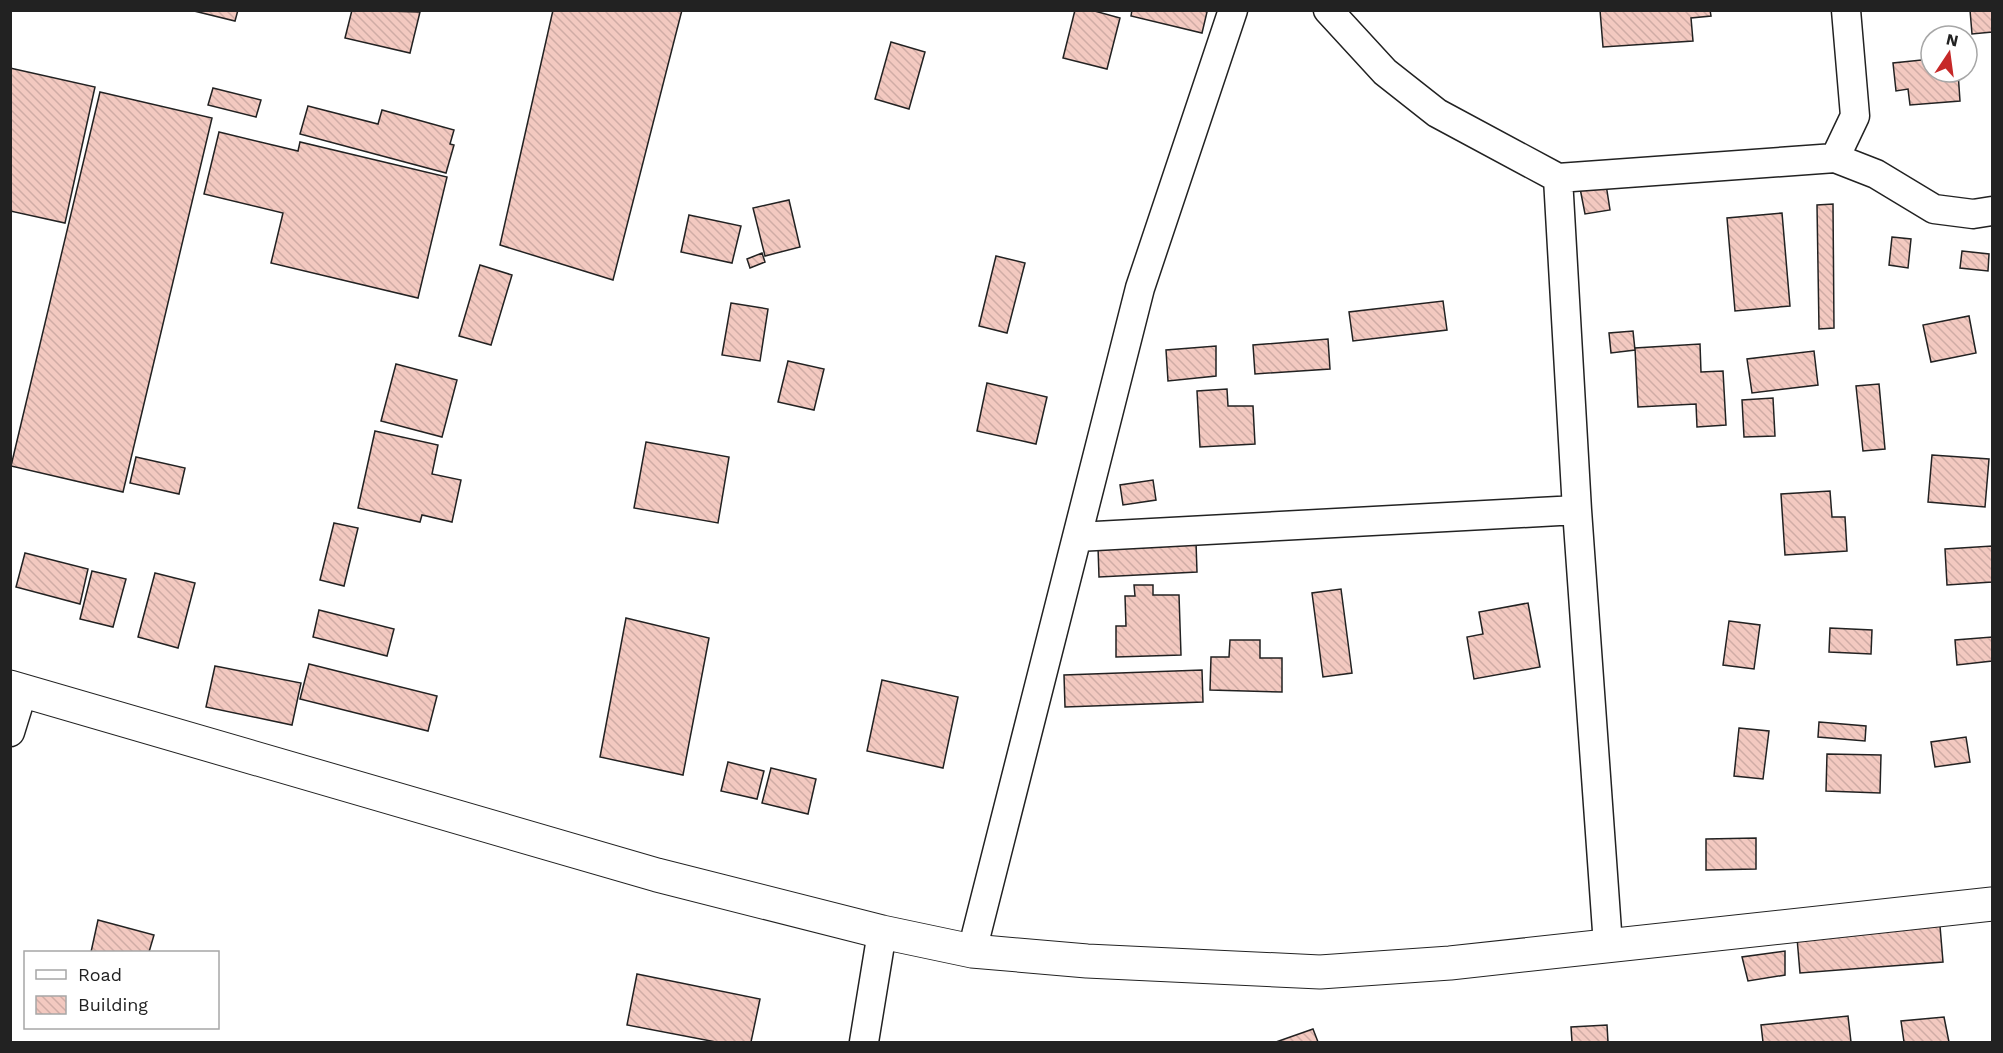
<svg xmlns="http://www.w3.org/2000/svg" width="2003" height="1053" font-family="'Work Sans',sans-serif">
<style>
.building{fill:url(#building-back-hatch);stroke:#222;stroke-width:1.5}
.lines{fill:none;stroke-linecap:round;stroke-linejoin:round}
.minor-casing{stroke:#222;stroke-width:31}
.tertiary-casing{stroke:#222;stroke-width:35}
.minor{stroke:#fff;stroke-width:28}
.tertiary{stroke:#fff;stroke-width:33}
</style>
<defs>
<pattern id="building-back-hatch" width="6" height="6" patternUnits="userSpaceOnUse" patternTransform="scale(1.5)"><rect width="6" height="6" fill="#f3c9c0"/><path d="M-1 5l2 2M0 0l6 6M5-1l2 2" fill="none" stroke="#d0aca5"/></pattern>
</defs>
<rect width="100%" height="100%" fill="#fff"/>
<!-- building -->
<path class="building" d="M 190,10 L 238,10 L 235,21 Z
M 352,10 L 420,12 L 410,53 L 345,38 Z
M 553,10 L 682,10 L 613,280 L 500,245 Z
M 1075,10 L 1091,10 L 1120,18 L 1107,69 L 1063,58 Z
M 1132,10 L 1202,10 L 1207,12 L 1202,33 L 1131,16 Z
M 1600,10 L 1710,10 L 1711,16 L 1691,18 L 1693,41 L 1603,47 Z
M 1970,10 L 1992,10 L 1992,32 L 1972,34 Z
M 891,42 L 925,52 L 909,109 L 875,99 Z
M 1931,59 L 1931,72 L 1958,72 L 1960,101 L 1910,105 L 1908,89 L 1896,91 L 1893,63 Z
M 10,68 L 95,87 L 65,223 L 10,211 Z
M 213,88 L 261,100 L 256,117 L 208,105 Z
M 100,92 L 212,118 L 123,492 L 11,466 Z
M 308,106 L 378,124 L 382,110 L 454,130 L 450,144 L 454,145 L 446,173 L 300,134 Z
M 219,132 L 298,151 L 300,142 L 447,177 L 418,298 L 271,263 L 283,213 L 204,194 Z
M 1605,178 L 1610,210 L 1585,214 L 1579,183 Z
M 789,200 L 800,247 L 765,256 L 753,208 Z
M 1833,204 L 1834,328 L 1819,329 L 1817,205 Z
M 1782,213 L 1790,306 L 1735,311 L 1727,218 Z
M 689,215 L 741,226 L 732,263 L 681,252 Z
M 1892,237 L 1911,239 L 1908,268 L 1889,265 Z
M 1962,251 L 1989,254 L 1988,271 L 1960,268 Z
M 762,253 L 765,262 L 750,268 L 747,259 Z
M 996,256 L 1025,263 L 1007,333 L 979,326 Z
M 480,265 L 512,275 L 491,345 L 459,336 Z
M 1443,301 L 1447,330 L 1353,341 L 1349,312 Z
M 731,303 L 768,309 L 760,361 L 722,355 Z
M 1969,316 L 1976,353 L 1931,362 L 1923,325 Z
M 1633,331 L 1635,350 L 1611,353 L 1609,333 Z
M 1328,339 L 1330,369 L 1255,374 L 1253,345 Z
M 1700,344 L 1701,372 L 1723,371 L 1726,425 L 1697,427 L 1696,404 L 1638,407 L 1635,348 Z
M 1216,346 L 1216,376 L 1168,381 L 1166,350 Z
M 1814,351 L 1818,385 L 1752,393 L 1747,359 Z
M 788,361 L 824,369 L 814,410 L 778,402 Z
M 396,364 L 457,380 L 442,437 L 381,421 Z
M 987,383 L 1047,397 L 1036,444 L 977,431 Z
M 1879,384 L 1885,449 L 1863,451 L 1856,386 Z
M 1227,389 L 1228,406 L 1253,406 L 1255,444 L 1200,447 L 1197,391 Z
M 1773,398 L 1775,436 L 1744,437 L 1742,400 Z
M 375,431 L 438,445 L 432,474 L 461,480 L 452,522 L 422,515 L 420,522 L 358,508 Z
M 646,442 L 729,457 L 718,523 L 634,508 Z
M 1932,455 L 1989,459 L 1985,507 L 1928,502 Z
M 136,457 L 185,468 L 179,494 L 130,483 Z
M 1153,480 L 1156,500 L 1123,505 L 1120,485 Z
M 1830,491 L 1832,517 L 1845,517 L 1847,551 L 1785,555 L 1781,494 Z
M 334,523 L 358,528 L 344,586 L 320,580 Z
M 1196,542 L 1197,572 L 1099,577 L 1098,547 Z
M 1992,546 L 1992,582 L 1947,585 L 1945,549 Z
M 25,553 L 88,569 L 80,604 L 16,587 Z
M 92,571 L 126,579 L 113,627 L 80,619 Z
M 155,573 L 195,583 L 178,648 L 138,637 Z
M 1134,585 L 1153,585 L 1153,595 L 1179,595 L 1181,655 L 1116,657 L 1116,626 L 1126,626 L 1125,596 L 1135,596 Z
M 1341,589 L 1352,673 L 1323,677 L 1312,593 Z
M 1528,603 L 1540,667 L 1474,679 L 1467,637 L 1483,634 L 1479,612 Z
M 319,610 L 394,629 L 387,656 L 313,637 Z
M 626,618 L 709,638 L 683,775 L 600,757 Z
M 1729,621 L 1760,625 L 1754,669 L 1723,665 Z
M 1830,628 L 1872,630 L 1871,654 L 1829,652 Z
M 1992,637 L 1992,661 L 1957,665 L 1955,640 Z
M 1230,640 L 1260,640 L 1260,658 L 1282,658 L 1282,692 L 1210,690 L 1211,657 L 1229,657 Z
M 309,664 L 437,696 L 428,731 L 300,699 Z
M 215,666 L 301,683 L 292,725 L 206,707 Z
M 1202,670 L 1203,702 L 1065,707 L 1064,675 Z
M 882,680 L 958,697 L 943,768 L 867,751 Z
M 1819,722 L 1866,726 L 1865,741 L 1818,737 Z
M 1739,728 L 1769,731 L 1763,779 L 1734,776 Z
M 1966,737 L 1970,762 L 1935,767 L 1931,742 Z
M 1827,754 L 1881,755 L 1880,793 L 1826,791 Z
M 728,762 L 764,771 L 757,799 L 721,791 Z
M 771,768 L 816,779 L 808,814 L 762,803 Z
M 1756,838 L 1756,869 L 1706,870 L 1706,839 Z
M 98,920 L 154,935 L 149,952 L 91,952 Z
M 1940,926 L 1943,962 L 1800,973 L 1797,938 Z
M 1785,951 L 1785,975 L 1748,981 L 1742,957 Z
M 637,974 L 760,999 L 751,1042 L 716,1042 L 627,1025 Z
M 1848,1016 L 1851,1042 L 1763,1042 L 1761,1025 Z
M 1944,1017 L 1949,1042 L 1904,1042 L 1901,1021 Z
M 1607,1025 L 1608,1042 L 1572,1042 L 1571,1027 Z
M 1313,1029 L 1318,1042 L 1276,1042 Z"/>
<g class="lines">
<defs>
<path id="minor" d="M 1328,10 L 1385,72 L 1437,113 L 1558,178
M 1835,158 L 1876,174 L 1934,209 L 1973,214 L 1992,211
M 1077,537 L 1577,510
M 10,732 L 23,690
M 1608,945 L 1577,510 L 1558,178 L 1835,158 L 1855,116 L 1846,10
M 972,951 L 1140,288 L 1233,10
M 864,1042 L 882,932"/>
<path id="tertiary" d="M 10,687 L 657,875 L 882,932 L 972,951 L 1087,961 L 1320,972 L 1450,963 L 1992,904"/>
</defs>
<!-- minor casing -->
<use href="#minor" class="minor-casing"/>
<!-- tertiary casing -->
<use href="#tertiary" class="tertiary-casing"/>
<!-- minor -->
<use href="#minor" class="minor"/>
<!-- tertiary -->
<use href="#tertiary" class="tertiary"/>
</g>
<!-- border -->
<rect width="2003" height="1053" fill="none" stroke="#222222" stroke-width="24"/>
<!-- legend -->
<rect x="24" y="951" width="195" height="78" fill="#ffffff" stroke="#a7a7a7" stroke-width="1.5"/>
<rect x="36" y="970" width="30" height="9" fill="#ffffff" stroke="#a7a7a7" stroke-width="1.5"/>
<text x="78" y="981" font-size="18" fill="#222222">Road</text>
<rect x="36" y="996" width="30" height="18" fill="url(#building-back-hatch)" stroke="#a7a7a7" stroke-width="1.5"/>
<text x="78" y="1011" font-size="18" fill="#222222">Building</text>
<!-- north arrow -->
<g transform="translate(1949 54) rotate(13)"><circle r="28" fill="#ffffff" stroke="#a7a7a7" stroke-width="1.5"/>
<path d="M0-4.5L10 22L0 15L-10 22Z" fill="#c62828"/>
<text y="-9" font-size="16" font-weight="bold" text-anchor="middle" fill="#222222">N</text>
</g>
</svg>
